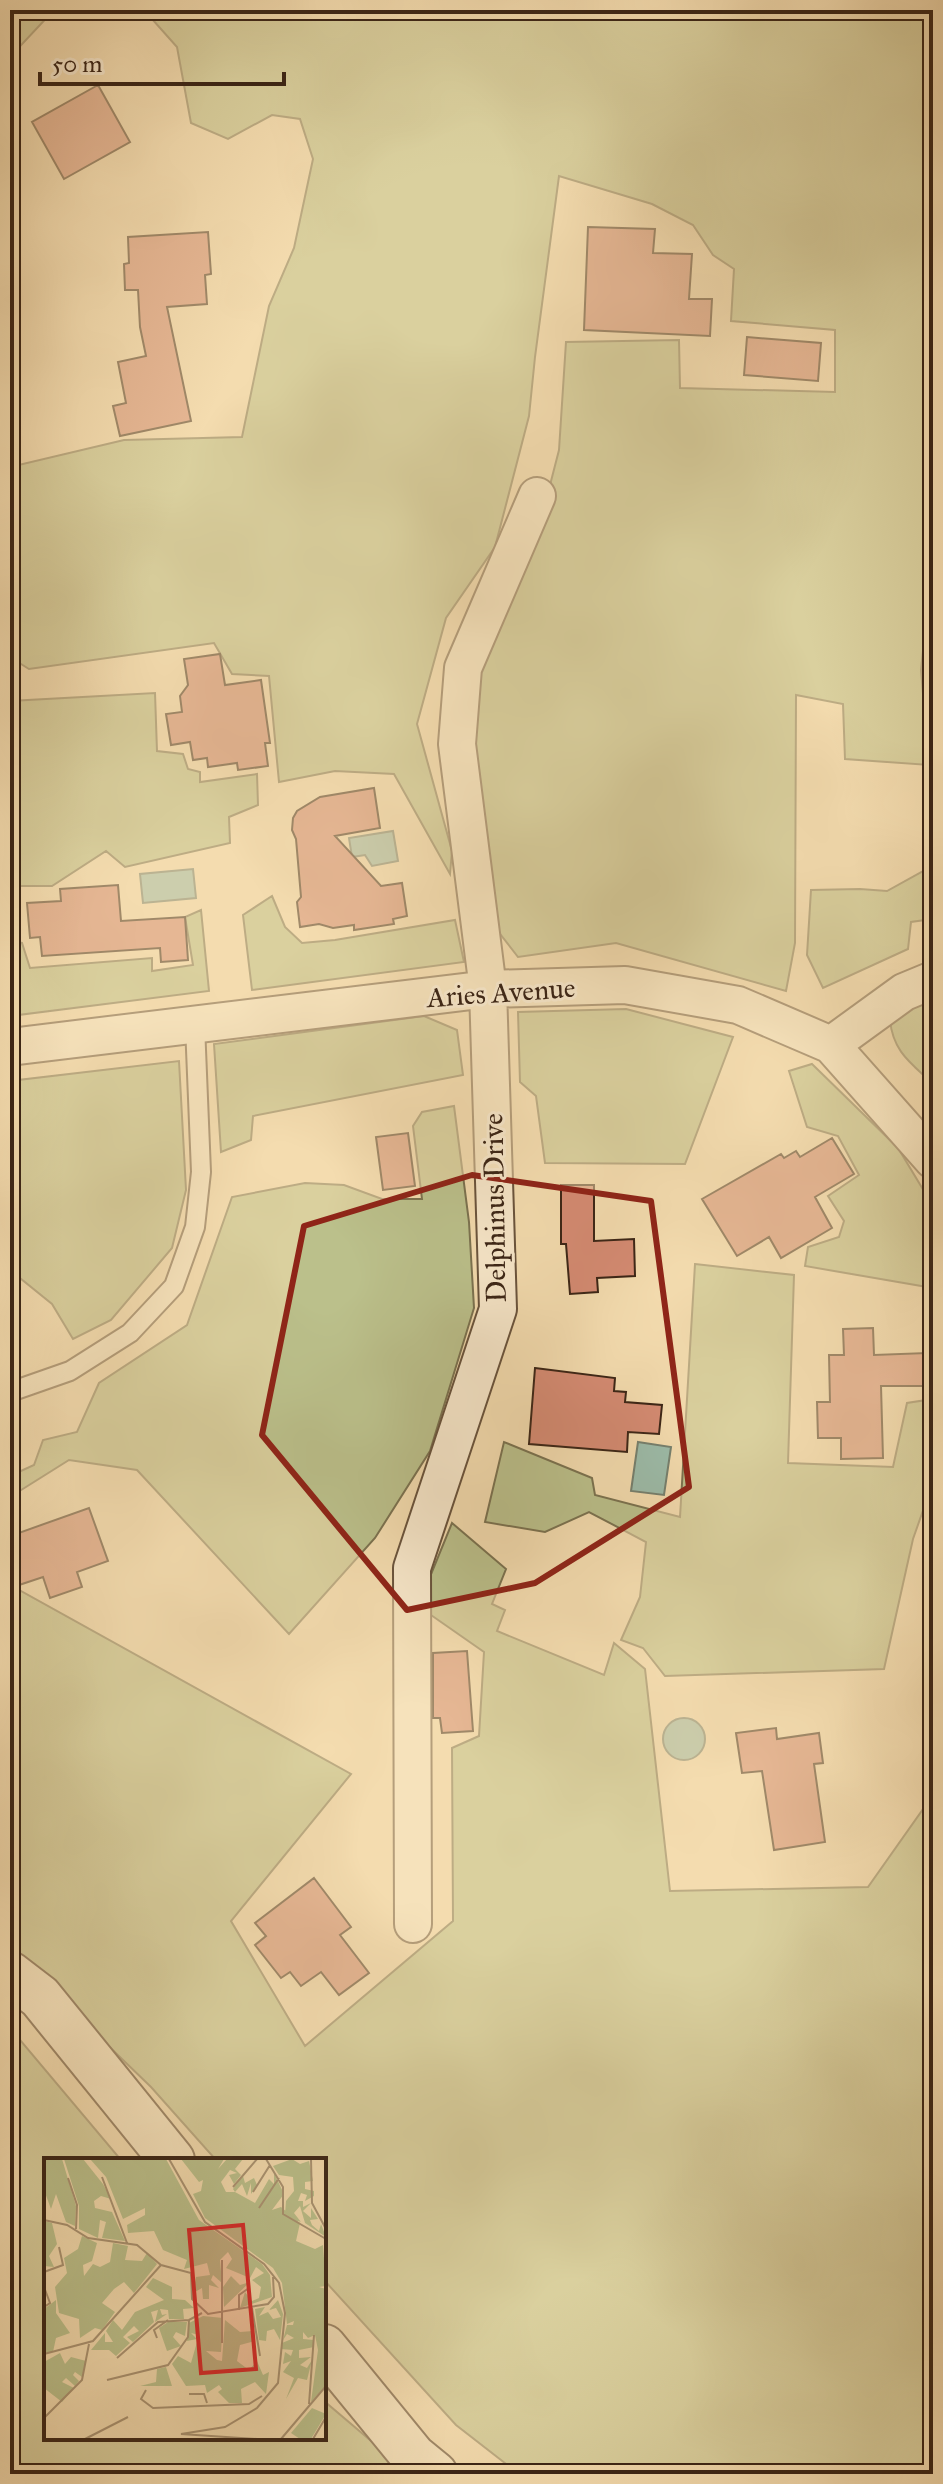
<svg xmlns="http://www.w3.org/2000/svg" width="943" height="2484" font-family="'IM FELL Great Primer',serif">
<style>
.green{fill:#bbc08b;stroke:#7b7250;stroke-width:2}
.water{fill:#9cbcaa;stroke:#75806f;stroke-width:2}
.building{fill:#d58b73;stroke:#3b2516;stroke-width:2}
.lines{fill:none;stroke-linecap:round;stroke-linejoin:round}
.service-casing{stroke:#69533c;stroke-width:22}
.minor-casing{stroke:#69533c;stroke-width:40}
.secondary-casing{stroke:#3b2516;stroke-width:48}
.service{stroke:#f8e8cb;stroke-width:18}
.minor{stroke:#f8e8cb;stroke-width:36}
.secondary{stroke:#f8e8cb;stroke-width:44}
.marked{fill:none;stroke:#8f2418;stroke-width:6;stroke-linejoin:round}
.labels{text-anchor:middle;stroke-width:6;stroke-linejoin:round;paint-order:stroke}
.street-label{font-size:28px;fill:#3b2516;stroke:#f8e8cb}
.inset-road{fill:none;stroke:#aa9372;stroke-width:2}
.view{fill:#d62828;fill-opacity:0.15;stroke:#d62828;stroke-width:4}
.inset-edge{fill:none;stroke:#3b2516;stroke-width:4}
</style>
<rect width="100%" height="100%" fill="#f4dcaf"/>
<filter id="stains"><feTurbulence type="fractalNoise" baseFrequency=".0025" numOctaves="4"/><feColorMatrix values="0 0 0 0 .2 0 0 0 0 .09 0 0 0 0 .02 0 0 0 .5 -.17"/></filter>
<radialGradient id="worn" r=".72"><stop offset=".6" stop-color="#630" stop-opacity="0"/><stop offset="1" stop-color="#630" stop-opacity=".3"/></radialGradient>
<!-- green -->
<path class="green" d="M 10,10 L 54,10 L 10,57 Z
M 144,10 L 933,10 L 933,555 L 921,670 L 929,765 L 845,759 L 843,704 L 796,695 L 795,943 L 786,991 L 616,943 L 518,957 L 490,921 L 471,735 L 479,668 L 540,524 L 559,450 L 566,342 L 679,340 L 680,388 L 835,392 L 835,330 L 731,321 L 734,269 L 713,255 L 693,225 L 652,204 L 559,176 L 535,357 L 529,416 L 495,547 L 446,618 L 417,724 L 452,851 L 450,874 L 394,774 L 335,771 L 279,782 L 269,676 L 232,674 L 214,643 L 29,669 L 10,657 L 10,467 L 124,440 L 242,437 L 269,306 L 294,248 L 313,159 L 300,119 L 272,115 L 228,139 L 191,123 L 177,47 Z
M 155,693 L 157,751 L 183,754 L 188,769 L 200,772 L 200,782 L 257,774 L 258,805 L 229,817 L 230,843 L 125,867 L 106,851 L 52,886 L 10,886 L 10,701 Z
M 933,794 L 933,919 L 911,922 L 908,949 L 823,988 L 807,955 L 811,890 L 860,889 L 887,891 L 923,871 Z
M 272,896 L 285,927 L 302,943 L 335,940 L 455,920 L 464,962 L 252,990 L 243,915 Z
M 201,910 L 209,991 L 10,1016 L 10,941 L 22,943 L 30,968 L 152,958 L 152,971 L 193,965 L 185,917 Z
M 933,991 L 933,1084 C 911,1063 893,1052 890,1020 Z
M 626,1009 L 733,1037 L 685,1164 L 545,1163 L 536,1096 L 520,1082 L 518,1012 Z
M 424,1016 L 457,1030 L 463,1075 L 253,1116 L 251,1140 L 221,1152 L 214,1044 Z
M 179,1061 L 186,1190 L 172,1248 L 111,1320 L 73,1339 L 52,1304 L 10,1270 L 10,1081 Z
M 812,1064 L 898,1148 L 933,1206 L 933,1288 L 805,1266 L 808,1247 L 839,1237 L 844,1221 L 828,1196 L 859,1175 L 838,1136 L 807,1127 L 789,1071 Z
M 454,1106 L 469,1222 L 474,1308 L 430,1451 L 375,1538 L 289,1634 L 137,1470 L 69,1460 L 10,1497 L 10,1476 L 34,1465 L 43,1440 L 77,1432 L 99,1383 L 187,1325 L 232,1197 L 305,1183 L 344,1185 L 382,1199 L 422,1199 L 413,1126 L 422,1112 Z
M 695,1264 L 794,1275 L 788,1463 L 893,1467 L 907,1403 L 933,1399 L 933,1482 L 913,1539 L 884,1669 L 665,1676 L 643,1648 L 621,1640 L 640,1597 L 646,1542 L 589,1512 L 545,1532 L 485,1522 L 504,1442 L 592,1478 L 595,1495 L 680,1517 Z
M 452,1523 L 506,1569 L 492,1604 L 505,1610 L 497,1631 L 604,1675 L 614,1643 L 645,1669 L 670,1891 L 868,1887 L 933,1795 L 933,2474 L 519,2474 L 456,2425 L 324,2280 L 324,2160 L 216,2160 L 151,2087 L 10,1951 L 10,1585 L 351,1774 L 231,1921 L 305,2046 L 453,1921 L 452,1748 L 479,1736 L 484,1652 L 418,1606 Z
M 10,2028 L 121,2160 L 46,2160 L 46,2438 L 324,2438 L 324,2401 L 410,2474 L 10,2474 Z"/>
<!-- water -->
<path class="water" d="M 393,831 L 398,861 L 372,866 L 365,855 L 352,857 L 349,838 Z
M 193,869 L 196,898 L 143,903 L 140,874 Z
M 638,1442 L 671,1447 L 664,1495 L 631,1491 Z
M663 1739a21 21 0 1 1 42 0a21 21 0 1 1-42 0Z"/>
<!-- building -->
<path class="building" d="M 98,85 L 130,142 L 64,179 L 32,122 Z
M 588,227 L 655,229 L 653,253 L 692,254 L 689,299 L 712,299 L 710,336 L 584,330 Z
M 208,232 L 211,274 L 205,275 L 207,304 L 167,307 L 191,421 L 120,436 L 113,406 L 126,403 L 118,362 L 146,356 L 140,327 L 138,290 L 125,290 L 124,264 L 129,263 L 128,237 Z
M 747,337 L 821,343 L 818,381 L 744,375 Z
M 220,654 L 225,685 L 261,680 L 270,743 L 265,743 L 268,766 L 238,770 L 237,763 L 208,767 L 207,758 L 193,760 L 190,742 L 171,745 L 166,714 L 182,712 L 180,696 L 188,685 L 184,659 Z
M 374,788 L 380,828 L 335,836 L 381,886 L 402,883 L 407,916 L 393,919 L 394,924 L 354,930 L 354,925 L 333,928 L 319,924 L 300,927 L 297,902 L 301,897 L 296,839 L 292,830 L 293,818 L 297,811 L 320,797 Z
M 118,885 L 121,921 L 185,917 L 188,960 L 161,962 L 160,948 L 42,956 L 40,937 L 30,938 L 27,903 L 61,901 L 60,889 Z
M 408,1133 L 415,1186 L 383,1190 L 376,1137 Z
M 832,1138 L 854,1174 L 815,1197 L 832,1228 L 781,1258 L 769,1237 L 737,1256 L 702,1199 L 781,1154 L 784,1158 L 796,1151 L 800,1157 Z
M 561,1185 L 594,1185 L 594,1241 L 634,1239 L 635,1276 L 597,1278 L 598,1292 L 570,1294 L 566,1244 L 561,1244 Z
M 873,1328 L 874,1355 L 927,1353 L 928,1386 L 881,1386 L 883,1458 L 841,1459 L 841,1438 L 818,1438 L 817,1402 L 830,1402 L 829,1355 L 844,1355 L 843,1329 Z
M 535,1368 L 615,1378 L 614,1391 L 626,1392 L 625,1402 L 662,1405 L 659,1434 L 628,1432 L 627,1452 L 529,1444 Z
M 89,1508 L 108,1561 L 77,1572 L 82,1587 L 50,1598 L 43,1577 L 10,1588 L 10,1551 L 18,1548 L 13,1535 Z
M 467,1651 L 473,1731 L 442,1733 L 440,1718 L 433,1718 L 433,1653 Z
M 776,1728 L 777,1739 L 819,1733 L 823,1763 L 814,1764 L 825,1842 L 774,1850 L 762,1771 L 742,1773 L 736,1733 Z
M 314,1878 L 351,1927 L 340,1935 L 369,1973 L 339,1995 L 321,1972 L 301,1986 L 290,1972 L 281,1978 L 255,1945 L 266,1936 L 255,1923 Z"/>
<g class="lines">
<defs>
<path id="service" d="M 10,1392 L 70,1371 L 130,1333 L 174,1286 L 195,1227 L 201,1172 L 195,1025"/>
<path id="minor" d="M 831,1045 L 904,992 L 933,980
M 10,1047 L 488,989 L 625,985 L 738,1005 L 831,1045 L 933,1160
M 413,1924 L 412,1568 L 498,1309 L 488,989 L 457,744 L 463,668 L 537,496"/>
<path id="secondary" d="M 10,1974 L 40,1997 L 172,2160
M 324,2347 L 413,2456 L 435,2474"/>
</defs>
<!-- service casing -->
<use href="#service" class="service-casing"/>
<!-- minor casing -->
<use href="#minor" class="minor-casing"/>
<!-- secondary casing -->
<use href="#secondary" class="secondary-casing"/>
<!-- service -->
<use href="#service" class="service"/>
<!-- minor -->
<use href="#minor" class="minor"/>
<!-- secondary -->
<use href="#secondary" class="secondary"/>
</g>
<!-- marked area -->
<path d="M0 0H943V2484H0ZM 472,1175 L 651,1201 L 689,1487 L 535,1583 L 407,1610 L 262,1435 L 304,1226 Z" fill="#f4dcaf" fill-opacity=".55" fill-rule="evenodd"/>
<path class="marked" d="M 472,1175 L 651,1201 L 689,1487 L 535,1583 L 407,1610 L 262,1435 L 304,1226 Z"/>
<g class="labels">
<!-- street labels -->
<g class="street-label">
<text transform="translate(501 992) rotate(-4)" y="10">Aries Avenue</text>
<text transform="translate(494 1208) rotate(-91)" y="10">Delphinus Drive</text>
</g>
</g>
<!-- overview -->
<g transform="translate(44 2158)">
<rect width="282" height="282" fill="#f4dcaf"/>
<path d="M 0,1 L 18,1 L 32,48 L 31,68 L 22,64 L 12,36 L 7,51 L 0,32 ZM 20,1 L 39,1 L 59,26 L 67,41 L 57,38 L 50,43 L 51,50 L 68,54 L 81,83 L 58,80 L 62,64 L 56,62 L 54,80 L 35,71 L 35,48 ZM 46,1 L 122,1 L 155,62 L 218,106 L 226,117 L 228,139 L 196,150 L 201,134 L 208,143 L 215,140 L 217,129 L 208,122 L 220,115 L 212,109 L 206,120 L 182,110 L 188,101 L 184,94 L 176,102 L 178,125 L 169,117 L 167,122 L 175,130 L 165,127 L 165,141 L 159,141 L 158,130 L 149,135 L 152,119 L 166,117 L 163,105 L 140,111 L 143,102 L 119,92 L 110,73 L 84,75 L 83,67 L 101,57 L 101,50 L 79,61 L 62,19 ZM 137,1 L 180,1 L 174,11 L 183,1 L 199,1 L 191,11 L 197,17 L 190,26 L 185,17 L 193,15 L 186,12 L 177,24 L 182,34 L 191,34 L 189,31 L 199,18 L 201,25 L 210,20 L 213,27 L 207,36 L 207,25 L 203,38 L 198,26 L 191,34 L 211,45 L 225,21 L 230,26 L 230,15 L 240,36 L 228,52 L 237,49 L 256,65 L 252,83 L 271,91 L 279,87 L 282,128 L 275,129 L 282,131 L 282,227 L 267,244 L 274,192 L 271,177 L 264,180 L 259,174 L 259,181 L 270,182 L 270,189 L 255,192 L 255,200 L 267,199 L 256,207 L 263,210 L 268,202 L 263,222 L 254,220 L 242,241 L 250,220 L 239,214 L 247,203 L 239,206 L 241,194 L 247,198 L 249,192 L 237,191 L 238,185 L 250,180 L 243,176 L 239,182 L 243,167 L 249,167 L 250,163 L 243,166 L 238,125 L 229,110 L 161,60 L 149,36 L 157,33 L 159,22 L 155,24 ZM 248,1 L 256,6 L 265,3 L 269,23 L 261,24 L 261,31 L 270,33 L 270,38 L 261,43 L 263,37 L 257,35 L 254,43 L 259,43 L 259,49 L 267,45 L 259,53 L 267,60 L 267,50 L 274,61 L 266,62 L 268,67 L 275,73 L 277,66 L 282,79 L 261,65 L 256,48 L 250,55 L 257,64 L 241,57 L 242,43 L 250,33 L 249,19 L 235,17 L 229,8 ZM 0,63 L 8,65 L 13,86 L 5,98 L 10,109 L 0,108 ZM 38,78 L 53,85 L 48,103 L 39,107 L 40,118 L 49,106 L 56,109 L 66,104 L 69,85 L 84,88 L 81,102 L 98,103 L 103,95 L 113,106 L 90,135 L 80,124 L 70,131 L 58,145 L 71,154 L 58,172 L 51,170 L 36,180 L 35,161 L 15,155 L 11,129 L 23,115 L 20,100 L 34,91 ZM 187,118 L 196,127 L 206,124 L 180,149 L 179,129 ZM 109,120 L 128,129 L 128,141 L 141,142 L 150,150 L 139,151 L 140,161 L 125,161 L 124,152 L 116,151 L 118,157 L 123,156 L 111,164 L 114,152 L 107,154 L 110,164 L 89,184 L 83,179 L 95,173 L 90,168 L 79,179 L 86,185 L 72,198 L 65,192 L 47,192 L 61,175 L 61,184 L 69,184 L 62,173 L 69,162 L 78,172 L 91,154 L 120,142 L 102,129 ZM 12,142 L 12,155 L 26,175 L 12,180 L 9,194 L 0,195 L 0,151 ZM 234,142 L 239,156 L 236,182 L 230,171 L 223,173 L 222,183 L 215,182 L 211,151 L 221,149 L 215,158 L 224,154 L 229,161 L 237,159 L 232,150 L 225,152 ZM 159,158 L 179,160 L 177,194 L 162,193 L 173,202 L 178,203 L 181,162 L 196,174 L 209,173 L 211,183 L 196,187 L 193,203 L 205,212 L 213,203 L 219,217 L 225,214 L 222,236 L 211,224 L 197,231 L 198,245 L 185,245 L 174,234 L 178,231 L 175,227 L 163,235 L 161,227 L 142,228 L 128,206 L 134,198 L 147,205 L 155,177 L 147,175 L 153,181 L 143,183 L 145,165 ZM 124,164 L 143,164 L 141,178 L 132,174 L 129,179 L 137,188 L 123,193 L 115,170 ZM 16,195 L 21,206 L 27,199 L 42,203 L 38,219 L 31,214 L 29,217 L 35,223 L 31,228 L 22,220 L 18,224 L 30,230 L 18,244 L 0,230 L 0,204 ZM 122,209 L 128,228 L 96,228 L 112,224 L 113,211 ZM 268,250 L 282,256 L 267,281 L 256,281 L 247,275 Z" fill="#bbc08b"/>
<path class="inset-road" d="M 125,1 L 161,64 L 220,106 L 235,125 L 241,155 L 234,225 L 213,250 L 181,269 L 137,276 L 213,281M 222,1 L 239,29 L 239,56 L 282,81M 267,1 L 268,45 L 282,71M 58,19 L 83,85M 24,20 L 33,47 L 32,71M 189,29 L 213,1M 209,34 L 226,7M 215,50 L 235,20M 0,62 L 23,67 L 44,80 L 93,87 L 117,107 L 147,115 L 148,141 L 164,156 L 224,146 L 230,139 L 229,119M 178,102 L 178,185M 0,114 L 19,107 L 15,89M 0,129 L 6,145 L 0,149M 208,150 L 216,198M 195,152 L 195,137 L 205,130M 113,180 L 110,172 L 124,162M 0,196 L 49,183 L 117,107M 73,200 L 114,164 L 145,162 L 158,155M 63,222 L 124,207 L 144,179 L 145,162M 102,232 L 97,241 L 109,250 L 205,246 L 218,238M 145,236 L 160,236 L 163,245M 265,246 L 270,177M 0,260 L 38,222 L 45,186M 41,281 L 84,259M 237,281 L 282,228M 269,281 L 282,259"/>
<path class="view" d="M 199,67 L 212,211 L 157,215 L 145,72 Z"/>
<rect width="282" height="282" class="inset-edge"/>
</g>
<!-- margin -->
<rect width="943" height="2484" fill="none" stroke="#f4dcaf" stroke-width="40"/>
<rect x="12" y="12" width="919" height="2460" fill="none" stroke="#3b2516" stroke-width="4"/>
<rect x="20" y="20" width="903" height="2444" fill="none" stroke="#3b2516" stroke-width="2"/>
<!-- scale -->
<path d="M40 72v12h244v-12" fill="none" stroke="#3b2516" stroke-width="4"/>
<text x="52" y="72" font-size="24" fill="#3b2516" stroke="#f8e8cb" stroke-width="6" paint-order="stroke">50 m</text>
<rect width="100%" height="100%" filter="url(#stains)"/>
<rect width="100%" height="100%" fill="url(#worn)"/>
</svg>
